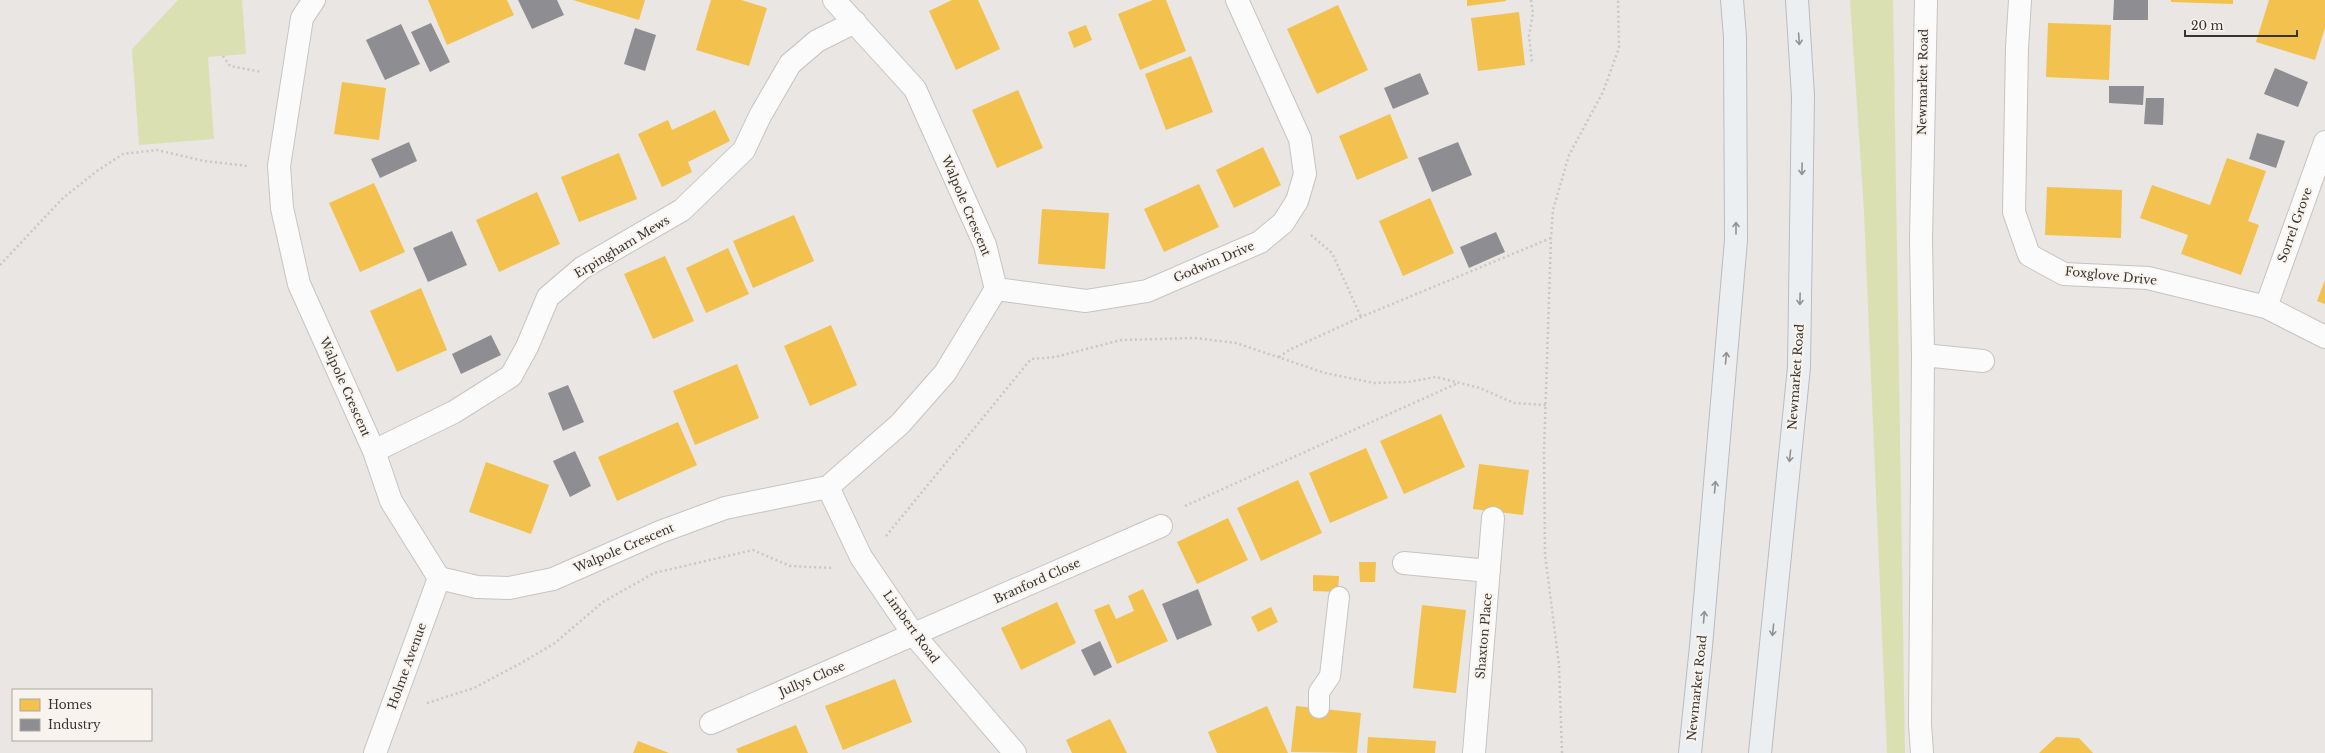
<svg xmlns="http://www.w3.org/2000/svg" width="2325" height="753" font-family="'Libre Baskerville',serif">
<style>
.green{fill:#dbe0b3}
.homes{fill:#f2c14e}
.industry{fill:#8d8d92}
.lines{fill:none;stroke-linecap:round;stroke-linejoin:round}
.service-casing{stroke:#c6c4c2;stroke-width:22}
.minor-casing{stroke:#c6c4c2;stroke-width:24}
.trunk-casing{stroke:#babcc0;stroke-width:24}
.path{stroke:#c9c7c6;stroke-width:2.5;stroke-dasharray:2 3;stroke-linecap:butt}
.service{stroke:#fcfbfb;stroke-width:20}
.minor{stroke:#fcfbfb;stroke-width:22}
.trunk{stroke:#eceff2;stroke-width:22}
.oneway{stroke:#929292}
.labels{text-anchor:middle;stroke-width:4;stroke-linejoin:round;paint-order:stroke}
.street-label{font-size:12px;fill:#373432;stroke:#f9f3ed}
</style>
<rect width="100%" height="100%" fill="#e9e6e3"/>
<!-- green -->
<path class="green" d="M 178,0 L 242,0 L 246,54 L 208,57 L 214,139 L 139,145 L 132,49 Z
M 1850,0 L 1893,0 L 1905,753 L 1887,753 L 1864,212 Z"/>
<!-- homes -->
<path class="homes" d="M 428,0 L 507,0 L 514,15 L 447,45 Z
M 573,0 L 645,0 L 639,20 Z
M 711,0 L 741,0 L 767,8 L 749,66 L 696,50 Z
M 952,0 L 978,0 L 1000,49 L 956,70 L 929,11 Z
M 1153,0 L 1166,0 L 1186,51 L 1140,70 L 1118,14 Z
M 1467,0 L 1506,0 L 1506,1 L 1467,6 Z
M 2171,0 L 2233,0 L 2233,4 L 2171,2 Z
M 2269,0 L 2325,0 L 2325,28 L 2315,60 L 2256,42 Z
M 1338,5 L 1368,70 L 1317,94 L 1287,29 Z
M 1519,12 L 1525,65 L 1478,71 L 1471,18 Z
M 2048,23 L 2111,25 L 2109,80 L 2046,77 Z
M 1086,25 L 1092,40 L 1074,48 L 1068,32 Z
M 1191,56 L 1213,112 L 1166,130 L 1145,74 Z
M 342,82 L 386,88 L 379,140 L 334,134 Z
M 1018,90 L 1043,148 L 997,168 L 972,110 Z
M 715,110 L 730,141 L 688,162 L 692,172 L 662,187 L 638,134 L 668,120 L 672,130 Z
M 1390,114 L 1408,158 L 1357,180 L 1339,136 Z
M 1263,147 L 1281,185 L 1234,208 L 1216,170 Z
M 619,153 L 637,199 L 579,222 L 561,177 Z
M 2227,158 L 2266,171 L 2248,221 L 2259,225 L 2241,275 L 2181,254 L 2188,235 L 2140,218 L 2152,185 L 2210,205 Z
M 374,183 L 405,252 L 360,272 L 329,203 Z
M 1199,184 L 1219,227 L 1164,252 L 1144,209 Z
M 2047,187 L 2122,190 L 2121,238 L 2045,235 Z
M 537,192 L 560,244 L 499,272 L 476,220 Z
M 1430,198 L 1454,253 L 1403,276 L 1379,221 Z
M 1042,209 L 1109,213 L 1105,269 L 1038,264 Z
M 794,215 L 814,261 L 753,288 L 733,241 Z
M 728,248 L 749,294 L 706,313 L 686,268 Z
M 665,256 L 694,321 L 653,339 L 624,274 Z
M 2325,280 L 2325,304 L 2317,301 Z
M 421,288 L 447,350 L 397,372 L 370,311 Z
M 831,325 L 857,385 L 810,406 L 784,346 Z
M 737,364 L 759,418 L 695,445 L 673,391 Z
M 1441,414 L 1465,467 L 1404,494 L 1380,441 Z
M 678,422 L 697,465 L 617,501 L 598,457 Z
M 1366,448 L 1388,498 L 1330,523 L 1309,473 Z
M 486,462 L 549,485 L 531,534 L 469,512 Z
M 1479,464 L 1529,470 L 1523,515 L 1473,509 Z
M 1298,480 L 1322,533 L 1261,561 L 1237,508 Z
M 1228,518 L 1248,560 L 1197,584 L 1177,542 Z
M 1359,562 L 1376,562 L 1375,582 L 1360,582 Z
M 1313,575 L 1339,576 L 1338,592 L 1313,591 Z
M 1143,589 L 1168,641 L 1117,664 L 1094,610 L 1109,604 L 1116,619 L 1134,611 L 1128,596 Z
M 1057,602 L 1076,643 L 1021,670 L 1001,628 Z
M 1422,605 L 1466,610 L 1456,693 L 1413,688 Z
M 1271,607 L 1278,622 L 1258,632 L 1251,617 Z
M 895,679 L 912,722 L 843,750 L 825,706 Z
M 1267,706 L 1288,753 L 1217,753 L 1208,732 Z
M 1296,706 L 1361,713 L 1357,753 L 1291,752 Z
M 1110,719 L 1127,753 L 1072,753 L 1066,740 Z
M 796,725 L 808,753 L 738,753 L 736,749 Z
M 1368,737 L 1436,741 L 1435,753 L 1367,753 Z
M 2056,737 L 2079,738 L 2093,753 L 2039,753 Z
M 638,741 L 669,753 L 633,753 Z"/>
<!-- industry -->
<path class="industry" d="M 518,0 L 557,0 L 564,15 L 532,29 Z
M 2114,0 L 2148,0 L 2148,20 L 2113,20 Z
M 431,23 L 450,62 L 430,72 L 411,32 Z
M 401,24 L 420,64 L 385,80 L 366,40 Z
M 635,28 L 656,35 L 645,71 L 624,64 Z
M 2275,68 L 2308,82 L 2298,107 L 2264,94 Z
M 1420,73 L 1429,94 L 1393,109 L 1384,88 Z
M 2109,86 L 2144,86 L 2143,105 L 2109,103 Z
M 2146,98 L 2164,98 L 2163,125 L 2144,124 Z
M 2257,133 L 2285,141 L 2276,168 L 2249,159 Z
M 409,142 L 417,161 L 380,178 L 371,159 Z
M 1458,142 L 1472,175 L 1432,192 L 1418,158 Z
M 452,231 L 467,265 L 428,282 L 413,248 Z
M 1496,232 L 1505,252 L 1469,268 L 1460,247 Z
M 491,335 L 501,355 L 461,374 L 452,354 Z
M 568,385 L 584,422 L 563,431 L 548,393 Z
M 575,451 L 591,486 L 570,497 L 553,461 Z
M 1198,589 L 1212,625 L 1177,640 L 1162,604 Z
M 1100,641 L 1112,667 L 1094,676 L 1081,650 Z"/>
<g class="lines">
<defs>
<path id="service" d="M 1319,708 L 1319,692 L 1330,676 L 1339,597"/>
<path id="minor" d="M 314,0 L 302,18 L 279,166 L 282,208 L 299,284 L 374,451 L 391,501 L 439,578 L 477,587 L 509,588 L 553,579 L 660,532 L 725,508 L 828,487 L 900,424 L 945,373 L 996,289 L 985,245 L 915,89 L 834,0
M 2020,0 L 2017,48 L 2014,212 L 2029,255 L 2064,274 L 2148,278 L 2266,307 L 2325,337
M 996,289 L 1086,301 L 1147,291 L 1260,242 L 1283,223 L 1297,201 L 1305,174 L 1300,139 L 1237,0
M 2266,307 L 2325,142
M 1923,355 L 1983,361
M 374,451 L 454,412 L 511,376 L 527,347 L 548,297 L 582,268 L 682,210 L 744,150 L 760,116 L 790,64 L 817,41 L 855,22
M 828,487 L 861,557 L 914,635 L 1015,753
M 1404,563 L 1489,571
M 711,723 L 1161,526
M 375,753 L 439,578
M 1474,753 L 1493,518
M 1922,753 L 1920,724 L 1923,355 L 1921,239 L 1926,0"/>
<path id="trunk" d="M 1690,753 L 1701,646 L 1736,240 L 1735,37 L 1732,0
M 1760,753 L 1799,367 L 1803,96 L 1797,0"/>
</defs>
<!-- service casing -->
<use href="#service" class="service-casing"/>
<!-- minor casing -->
<use href="#minor" class="minor-casing"/>
<!-- trunk casing -->
<use href="#trunk" class="trunk-casing"/>
<!-- path -->
<path class="path" d="M 1531,0 L 1533,13 L 1529,36 L 1532,63
M 223,56 L 230,66 L 262,72
M 1311,235 L 1332,253 L 1361,317
M 0,265 L 63,198 L 97,171 L 123,154 L 157,150 L 204,161 L 248,166
M 1279,357 L 1289,350 L 1361,317 L 1551,238
M 1185,506 L 1458,383
M 886,536 L 1031,359 L 1055,357 L 1121,340 L 1195,338 L 1236,343 L 1325,373 L 1374,383 L 1408,382 L 1436,377 L 1480,388 L 1514,403 L 1546,405
M 427,703 L 474,688 L 523,662 L 555,643 L 603,602 L 654,573 L 753,550 L 790,566 L 833,568
M 1562,753 L 1559,665 L 1545,554 L 1544,451 L 1551,238 L 1553,210 L 1569,155 L 1603,92 L 1619,48 L 1618,0"/>
<!-- service -->
<use href="#service" class="service"/>
<!-- minor -->
<use href="#minor" class="minor"/>
<!-- trunk -->
<use href="#trunk" class="trunk"/>
</g>
<!-- one-way arrows -->
<defs><path id="oneway-shaft" d="M-6 0H5M1.5-3L5.5 0L1.5 3" fill="none" stroke-width="1.6" stroke-linecap="round" stroke-linejoin="round"/></defs>
<g class="oneway">
<use href="#oneway-shaft" transform="translate(1799 39) rotate(86)"/>
<use href="#oneway-shaft" transform="translate(1802 169) rotate(91)"/>
<use href="#oneway-shaft" transform="translate(1736 228) rotate(-90)"/>
<use href="#oneway-shaft" transform="translate(1800 299) rotate(91)"/>
<use href="#oneway-shaft" transform="translate(1726 358) rotate(-85)"/>
<use href="#oneway-shaft" transform="translate(1790 456) rotate(96)"/>
<use href="#oneway-shaft" transform="translate(1715 487) rotate(-85)"/>
<use href="#oneway-shaft" transform="translate(1704 617) rotate(-85)"/>
<use href="#oneway-shaft" transform="translate(1773 630) rotate(96)"/>
</g>
<g class="labels">
<!-- street labels -->
<g class="street-label">
<text transform="translate(1923 82) rotate(-89)" y="4">Newmarket Road</text>
<text transform="translate(966 206) rotate(67)" y="4">Walpole Crescent</text>
<text transform="translate(2295 225) rotate(-70)" y="4">Sorrel Grove</text>
<text transform="translate(622 247) rotate(-31)" y="4">Erpingham Mews</text>
<text transform="translate(1214 262) rotate(-23)" y="4">Godwin Drive</text>
<text transform="translate(2111 276) rotate(6)" y="4">Foxglove Drive</text>
<text transform="translate(1796 377) rotate(-86)" y="4">Newmarket Road</text>
<text transform="translate(345 387) rotate(66)" y="4">Walpole Crescent</text>
<text transform="translate(624 548) rotate(-23)" y="4">Walpole Crescent</text>
<text transform="translate(1037 581) rotate(-24)" y="4">Branford Close</text>
<text transform="translate(911 627) rotate(54)" y="4">Limbert Road</text>
<text transform="translate(1484 636) rotate(-85)" y="4">Shaxton Place</text>
<text transform="translate(407 666) rotate(-70)" y="4">Holme Avenue</text>
<text transform="translate(812 679) rotate(-23)" y="4">Jullys Close</text>
<text transform="translate(1697 688) rotate(-84)" y="4">Newmarket Road</text>
</g>
</g>
<!-- legend -->
<rect x="12" y="689" width="140" height="52" fill="#f9f3ed" stroke="#aba7a2"/>
<rect x="20" y="699" width="20" height="12" fill="#f2c14e" stroke="#aba7a2"/>
<text x="48" y="709" font-size="12" fill="#373432">Homes</text>
<rect x="20" y="719" width="20" height="12" fill="#8d8d92" stroke="#aba7a2"/>
<text x="48" y="729" font-size="12" fill="#373432">Industry</text>
<!-- scale -->
<path d="M2185 30v6h112v-6" fill="none" stroke="#373432" stroke-width="2"/>
<text x="2191" y="30" font-size="12" fill="#373432" stroke="#f9f3ed" stroke-width="3" paint-order="stroke">20 m</text>
</svg>
